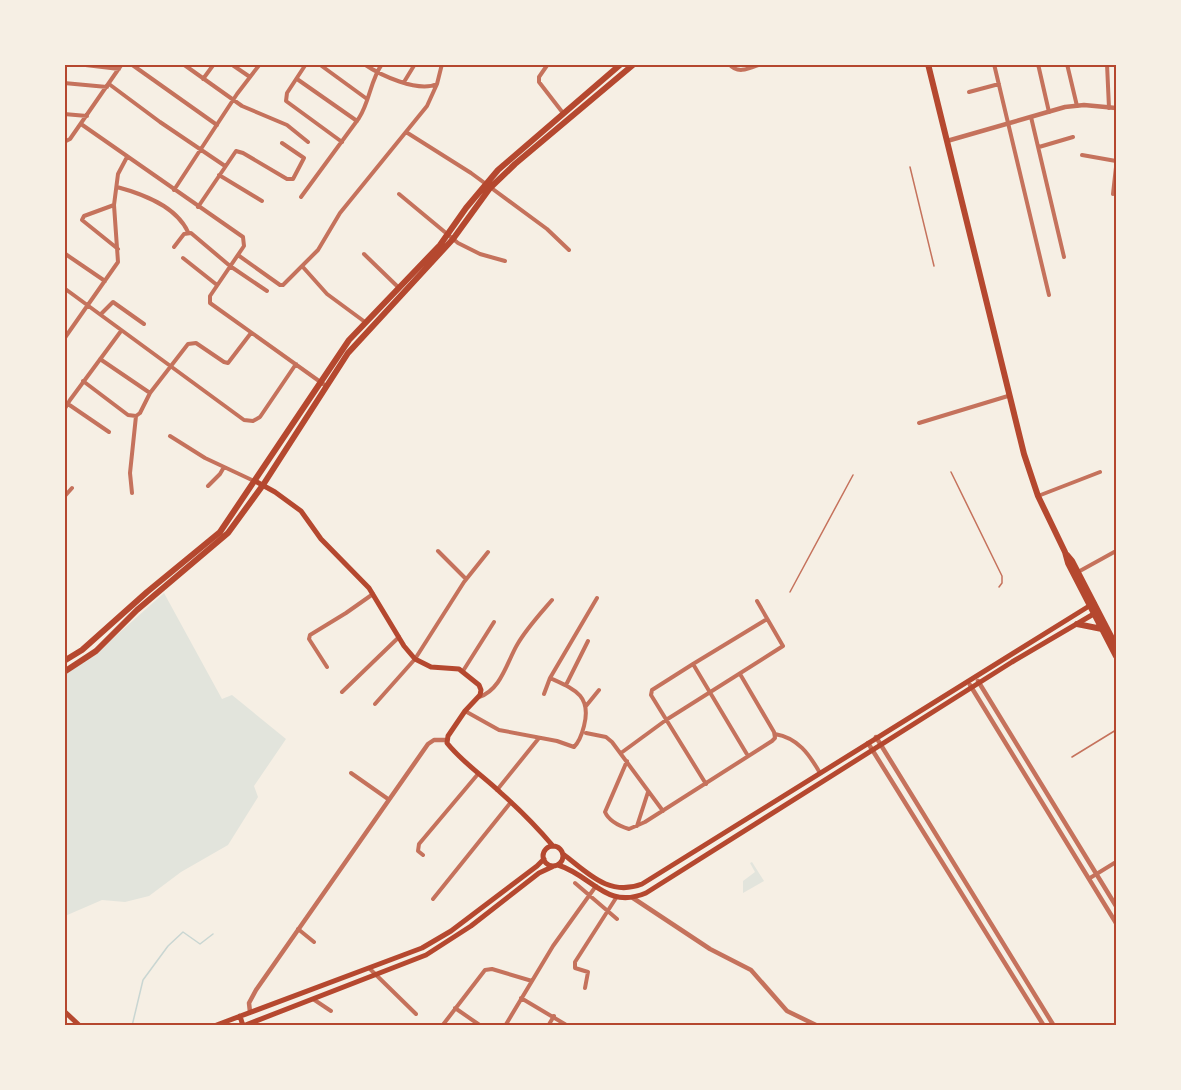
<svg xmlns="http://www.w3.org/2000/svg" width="1181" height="1090" font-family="Georgia,serif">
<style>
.green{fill:#e2e4dc}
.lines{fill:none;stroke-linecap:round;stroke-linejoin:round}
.stream{stroke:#c9d6d2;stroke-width:1.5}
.service{stroke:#c5725c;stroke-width:1.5}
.minor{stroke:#c5725c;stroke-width:4}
.tertiary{stroke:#c5725c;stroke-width:4.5}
.secondary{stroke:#b5482f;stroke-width:5}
.trunk{stroke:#b5482f;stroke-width:6}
.neatline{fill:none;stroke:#b5482f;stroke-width:2}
</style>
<rect width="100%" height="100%" fill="#f6efe4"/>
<!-- green -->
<path class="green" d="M 164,593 L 222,699 L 232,695 L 286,739 L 254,786 L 258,797 L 228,845 L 181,872 L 149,896 L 125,902 L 102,900 L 65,916 L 65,674 L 92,657 Z
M 752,862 L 764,881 L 743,893 L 743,881 L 755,872 L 750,863 Z"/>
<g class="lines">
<!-- stream -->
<path class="stream" d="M 132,1026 L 143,980 L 168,946 L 183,932 L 200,944 L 213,934"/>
<!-- service -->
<path class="service" d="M 910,167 L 934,266
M 951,472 L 1002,576 L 1002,583 L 999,587
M 790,592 L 853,475
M 1072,757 L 1116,730"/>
<!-- minor -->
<path class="minor" d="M 77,64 L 119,69
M 131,64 L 217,125
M 183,64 L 242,106 L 287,125 L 308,142
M 231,64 L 250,77
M 306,64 L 287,93 L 286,101 L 342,142
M 319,64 L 367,99
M 364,64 C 380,75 418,93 437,84 L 442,64
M 548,64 L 539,77 L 539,82 L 563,113
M 729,64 C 738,75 750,68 761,64
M 994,64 L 1049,295
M 1038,64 L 1049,112
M 1067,64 L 1077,106
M 1107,64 L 1109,108
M 203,79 L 214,64
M 297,79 L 357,121
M 404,82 L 415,64
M 64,83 L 107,87
M 109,84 L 160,122 L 225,166
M 969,92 L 999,84
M 64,114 L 87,116
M 1031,117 L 1064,257
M 81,124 L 243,237 L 244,246 L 210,296 L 210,303 L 326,386
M 406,132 L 471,173 L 547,229 L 569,250
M 64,142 L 70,139 L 122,64
M 1039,147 L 1073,137
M 1082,155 L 1116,161
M 219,175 L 262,201
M 117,187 C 143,194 176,206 188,232
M 174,190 L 237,94 L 260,64
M 399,194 L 458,243 L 480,254 L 505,261
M 1113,194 L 1116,167
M 301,197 L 359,118 C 370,101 370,81 382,64
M 114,205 L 84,216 L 82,220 L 118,249
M 198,207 L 236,151 L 243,153 L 287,179 L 293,179 L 304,158 L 282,143
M 174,247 L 184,234 L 191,233 L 230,266 L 267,291
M 64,253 L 105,281
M 364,254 L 398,287
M 238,255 L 280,285 L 283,285 L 318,250 L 340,213 L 427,106 L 437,84
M 183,258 L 217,285
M 302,266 L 327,294 L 365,322
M 64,288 L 244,420 L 253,421 L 260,417 L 296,364
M 101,314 L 113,302 L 144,324
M 64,339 L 118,262 L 114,205 L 118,174 L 127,157
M 100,359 L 150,393
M 83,381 L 128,415 L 136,416 L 140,413 L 150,393 L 188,344 L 196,343 L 224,362 L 228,363 L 251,333
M 68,404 L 109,432
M 64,410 L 70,400 L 121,331
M 919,423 L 1008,396
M 170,436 L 205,458 L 254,481
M 208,486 L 220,474 L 224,467
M 132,493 L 130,473 L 136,416
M 1038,496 L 1100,472
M 64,497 L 72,488
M 438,551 L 466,579
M 1078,572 L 1116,551
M 693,664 L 652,690 L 651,695 L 706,784
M 327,667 L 309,639 L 310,635 L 346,613 L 373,594
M 463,671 L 494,622
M 566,685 L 588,641
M 342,692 L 399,637
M 544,694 L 550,678 L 597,598
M 479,697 C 501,690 507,662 517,645 C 526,629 540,614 552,600
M 375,704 L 415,659 L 464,582 L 488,552
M 586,706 L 599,690
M 465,711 L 499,730 L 557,741 L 574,747 C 579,742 582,734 584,726 C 592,695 574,689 550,678
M 586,733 L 606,737 L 612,742 L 663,811
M 775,734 C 798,738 809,754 820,773
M 621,753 L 666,720 L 783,646 L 757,601
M 748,756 L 693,664 L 767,619
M 627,761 L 605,812 C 609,821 619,826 629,829 L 645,822 L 772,741 L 775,738 L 774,732 L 740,674
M 351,773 L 388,799
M 497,790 L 539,738
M 637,826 L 648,792
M 423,855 L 418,851 L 419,844 L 478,774
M 1090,878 L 1116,862
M 575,883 L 617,919
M 433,899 L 511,802
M 298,929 L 314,942
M 369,968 L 416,1014
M 585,988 L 588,972 L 575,968 L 575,962 L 616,898
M 521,998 L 568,1026
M 313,999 L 331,1011
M 455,1008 L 481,1026
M 442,1026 L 485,970 L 492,969 L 532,981
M 505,1026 L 553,946 L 596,886
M 548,1026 L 554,1016"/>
<!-- tertiary -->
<path class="tertiary" d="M 947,141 L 1065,107 L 1084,105 L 1116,108
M 978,681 L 1116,906
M 970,685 L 1116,923
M 876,737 L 1054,1026
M 868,743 L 1044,1026
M 633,898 L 710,949 L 751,970 L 787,1011 L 818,1026
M 250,1012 L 249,1003 L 256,990 L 428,744 L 434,740 L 446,740"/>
<!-- secondary -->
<path class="secondary" d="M 255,481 L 275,492 L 301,511 L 321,539 L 369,588 L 404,646 L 415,659 L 431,667 L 459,669 L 479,685 L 481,690 L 480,695 L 465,711 L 448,736 L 447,743 C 462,762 483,776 501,793 C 520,810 537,827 553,846
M543 856a10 10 0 1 1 20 0a10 10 0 1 1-20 0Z
M 563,854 C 588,873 609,897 642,884 L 1094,603
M 558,865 C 593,876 606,910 646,893 L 1012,662 L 1097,612
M 64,1011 L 80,1026
M 240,1016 L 243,1026 L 426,955 L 471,926 L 539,873 L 554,866
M 64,1024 L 66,1026
M 214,1026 L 422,948 L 451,931 L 537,866 L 544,859"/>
<!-- trunk -->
<path class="trunk" d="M 928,64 L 1024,454 L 1038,496 L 1065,552 L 1068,563 L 1116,656
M 1067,555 L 1072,561 L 1116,646
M 1077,624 L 1102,629
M 64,661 L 82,650 L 147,592 L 220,532 L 349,340 L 440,245 L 466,208 L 498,170 L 621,64
M 64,672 L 96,651 L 137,610 L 228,533 L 263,485 L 348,353 L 453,239 L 490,188 L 515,164 L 634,64"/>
</g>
<!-- border -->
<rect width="1181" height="1090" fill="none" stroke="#f6efe4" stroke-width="132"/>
<rect x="66" y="66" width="1049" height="958" class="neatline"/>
</svg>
